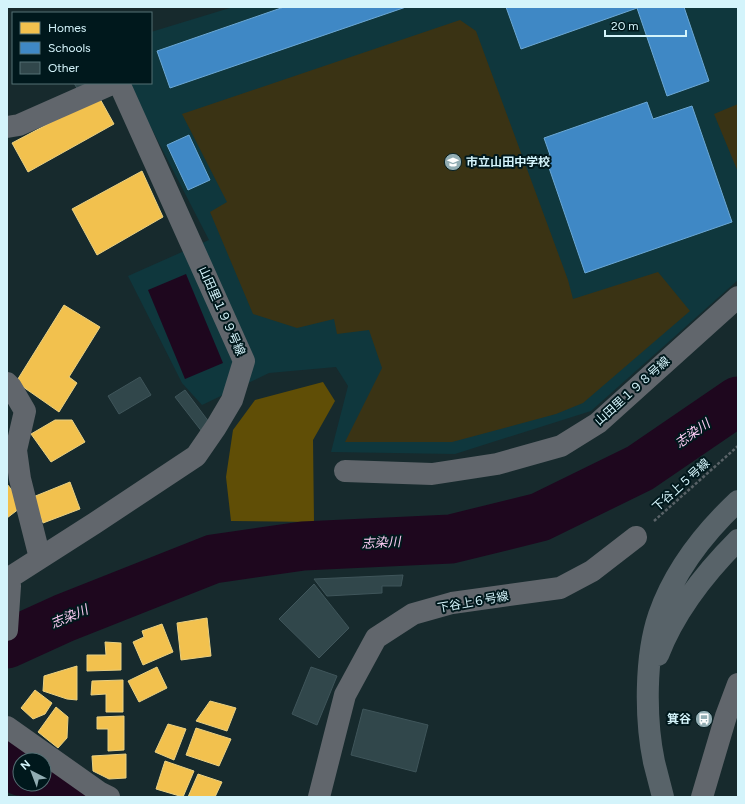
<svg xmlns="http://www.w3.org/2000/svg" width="745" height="804" font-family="Figtree,'Noto Sans JP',sans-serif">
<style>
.built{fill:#0f373d}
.green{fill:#3a3314}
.forest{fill:#604e06}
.water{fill:#1e071e}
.homes{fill:#f2c14e;stroke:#e9d082}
.schools{fill:#3f88c5;stroke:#6ca8d5}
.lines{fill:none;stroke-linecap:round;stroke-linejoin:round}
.river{stroke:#1e071e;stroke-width:49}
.building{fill:#31474b;stroke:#3f555a}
.path{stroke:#5a6368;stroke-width:2.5;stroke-dasharray:3 2;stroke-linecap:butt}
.minor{stroke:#61666c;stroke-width:22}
.highway{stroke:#586369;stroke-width:22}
.labels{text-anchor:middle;stroke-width:4;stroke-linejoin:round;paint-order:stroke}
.poi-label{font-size:12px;font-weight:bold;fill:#d4f4fb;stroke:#00181c;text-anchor:start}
.street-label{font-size:12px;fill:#d4f4fb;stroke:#00181c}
.water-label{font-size:13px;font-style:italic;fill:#fecef6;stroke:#00181c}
</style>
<rect width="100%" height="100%" fill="#172a2d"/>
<!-- built -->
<path class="built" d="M 233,7 L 738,7 L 738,280 L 591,411 L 455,454 L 331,452 L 348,386 L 336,367 L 269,373 L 202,405 L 182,383 L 128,276 L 209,240 L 128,83 L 151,83 L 151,32 Z"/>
<!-- green -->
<path class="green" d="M 460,20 L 476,31 L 568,280 L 573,299 L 658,272 L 690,311 L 583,403 L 556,414 L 452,442 L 345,442 L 382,368 L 369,330 L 337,334 L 334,319 L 297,328 L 253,314 L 210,212 L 227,202 L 182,114 Z
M 738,104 L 738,172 L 714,114 Z"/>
<!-- forest -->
<path class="forest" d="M 323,382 L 335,401 L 313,440 L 314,522 L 231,521 L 226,477 L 233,430 L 255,400 Z"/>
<!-- water -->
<path class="water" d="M 186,274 L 223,363 L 185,379 L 148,290 Z"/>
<!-- homes -->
<path class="homes" d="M 99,97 L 114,124 L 28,172 L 12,143 Z
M 142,171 L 163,217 L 97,255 L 72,209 Z
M 64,305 L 100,327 L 69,377 L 77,383 L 59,412 L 16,382 Z
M 55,420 L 72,420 L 85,442 L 51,462 L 31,434 Z
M 70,482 L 80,509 L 43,523 L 33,497 Z
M 7,484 L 24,505 L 7,518 Z
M 207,618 L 211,656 L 181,660 L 177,623 Z
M 162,624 L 173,652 L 143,665 L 133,642 L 144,637 L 142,631 Z
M 105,642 L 121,643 L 121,670 L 87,671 L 87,655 L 106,655 Z
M 77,666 L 77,700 L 67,699 L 43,691 L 44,676 Z
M 157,667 L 167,688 L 139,702 L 128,681 Z
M 123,680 L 123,712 L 106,712 L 106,694 L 91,695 L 92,681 Z
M 35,690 L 52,703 L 45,714 L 33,719 L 21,708 Z
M 210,701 L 236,708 L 227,731 L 196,721 Z
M 56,707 L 68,717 L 67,738 L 58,748 L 38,732 Z
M 124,716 L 124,750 L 108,751 L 108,729 L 97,729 L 97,717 Z
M 168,724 L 186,729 L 174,760 L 155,752 Z
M 196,728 L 231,739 L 219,766 L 186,755 Z
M 126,754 L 126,778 L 109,779 L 93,771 L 92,756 Z
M 165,761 L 194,771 L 183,797 L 156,789 Z
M 198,774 L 222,782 L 215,797 L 188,797 Z"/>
<!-- schools -->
<path class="schools" d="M 284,7 L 406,7 L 170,88 L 157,51 Z
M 506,7 L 640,7 L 521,49 Z
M 640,7 L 684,7 L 709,81 L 667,96 L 637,8 Z
M 647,102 L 653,119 L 692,106 L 732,222 L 585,273 L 545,156 L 550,155 L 544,138 Z
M 189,135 L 210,180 L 188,190 L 167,145 Z"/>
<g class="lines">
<!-- river -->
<path class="river" d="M 7,644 L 64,618 L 213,559 L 303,546 L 451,539 L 540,517 L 640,468 L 738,401
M 7,761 L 20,771
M 41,784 L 65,797"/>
</g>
<!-- building -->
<path class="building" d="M 74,83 L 99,83 L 80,94 Z
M 140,377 L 151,395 L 119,414 L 108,396 Z
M 185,390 L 212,426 L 203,433 L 175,397 Z
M 403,575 L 401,586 L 382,586 L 382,593 L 327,596 L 314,579 Z
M 314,584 L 349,628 L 319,658 L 279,619 Z
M 311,667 L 337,676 L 317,725 L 292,714 Z
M 363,709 L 428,725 L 416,772 L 351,755 Z"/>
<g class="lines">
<!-- path -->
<path class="path" d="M 654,521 L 738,446"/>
<!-- minor -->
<path class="minor" d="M 7,127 L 19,125 L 114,83
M 7,383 L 11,387 L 25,411 L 16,450 L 20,479 L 40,558
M 345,471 L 432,474 L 497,464 L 561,446 L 598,423 L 738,297
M 7,630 L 10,586 L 9,578 L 95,523 L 196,456 L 216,427 L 232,400 L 244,361 L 119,83
M 7,727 L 99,792 L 109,797
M 319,797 L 345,695 L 376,638 L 413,614 L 452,603 L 560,588 L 592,571 L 636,537
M 702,797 L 726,716 L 738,684"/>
<!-- highway -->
<path class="highway" d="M 658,655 C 675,611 705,573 738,540
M 663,797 C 660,785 657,774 654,762 C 645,719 645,656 659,615 C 674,572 705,532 738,501"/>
</g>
<!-- icons -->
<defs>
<symbol id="school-disc" viewBox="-11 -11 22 22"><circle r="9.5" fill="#92adb3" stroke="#00181c"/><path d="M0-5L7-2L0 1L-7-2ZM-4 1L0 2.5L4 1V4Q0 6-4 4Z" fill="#fff"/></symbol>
<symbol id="bus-disc" viewBox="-11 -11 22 22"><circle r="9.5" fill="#92adb3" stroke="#00181c"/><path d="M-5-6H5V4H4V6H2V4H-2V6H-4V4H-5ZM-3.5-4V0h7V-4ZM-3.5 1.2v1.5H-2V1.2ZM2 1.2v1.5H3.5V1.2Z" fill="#fff"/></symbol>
</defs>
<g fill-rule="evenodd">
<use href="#school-disc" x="443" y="152" width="20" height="20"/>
<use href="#bus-disc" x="694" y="709" width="20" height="20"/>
</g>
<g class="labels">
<!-- poi labels -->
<g class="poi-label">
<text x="466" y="166">市立山田中学校</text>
<text x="691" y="723" text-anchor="end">箕谷</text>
</g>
<!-- street labels -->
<g class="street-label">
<text transform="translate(222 311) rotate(66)" y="4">山田里１９９号線</text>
<text transform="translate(632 391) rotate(-42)" y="4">山田里１９８号線</text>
<text transform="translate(681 485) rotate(-42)" y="4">下谷上５号線</text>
<text transform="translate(473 602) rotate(-10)" y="4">下谷上６号線</text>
</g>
<!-- water labels -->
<g class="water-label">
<text transform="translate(692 433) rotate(-35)" y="5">志染川</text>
<text transform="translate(381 542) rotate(-3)" y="5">志染川</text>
<text transform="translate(69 616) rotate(-23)" y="5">志染川</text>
</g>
</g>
<!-- border -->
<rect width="745" height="804" fill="none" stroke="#d4f4fb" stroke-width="16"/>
<!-- legend -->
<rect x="12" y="12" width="140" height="72" fill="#00181c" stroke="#557075"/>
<rect x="20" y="22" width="20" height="12" fill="#f2c14e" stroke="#557075"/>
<text x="48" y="32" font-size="12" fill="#d4f4fb">Homes</text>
<rect x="20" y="42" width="20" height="12" fill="#3f88c5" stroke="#557075"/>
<text x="48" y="52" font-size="12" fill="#d4f4fb">Schools</text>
<rect x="20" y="62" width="20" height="12" fill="#31474b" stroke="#557075"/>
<text x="48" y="72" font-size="12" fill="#d4f4fb">Other</text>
<!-- north arrow -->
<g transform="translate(32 772) rotate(318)"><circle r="19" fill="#00181c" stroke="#557075"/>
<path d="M0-3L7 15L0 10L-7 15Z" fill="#92adb3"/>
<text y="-6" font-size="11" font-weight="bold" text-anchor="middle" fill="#d4f4fb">N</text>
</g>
<!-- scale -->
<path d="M605 30v6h81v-6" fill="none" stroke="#d4f4fb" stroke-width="2"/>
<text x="611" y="30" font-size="12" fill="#d4f4fb" stroke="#00181c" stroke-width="3" paint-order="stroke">20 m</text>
</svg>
